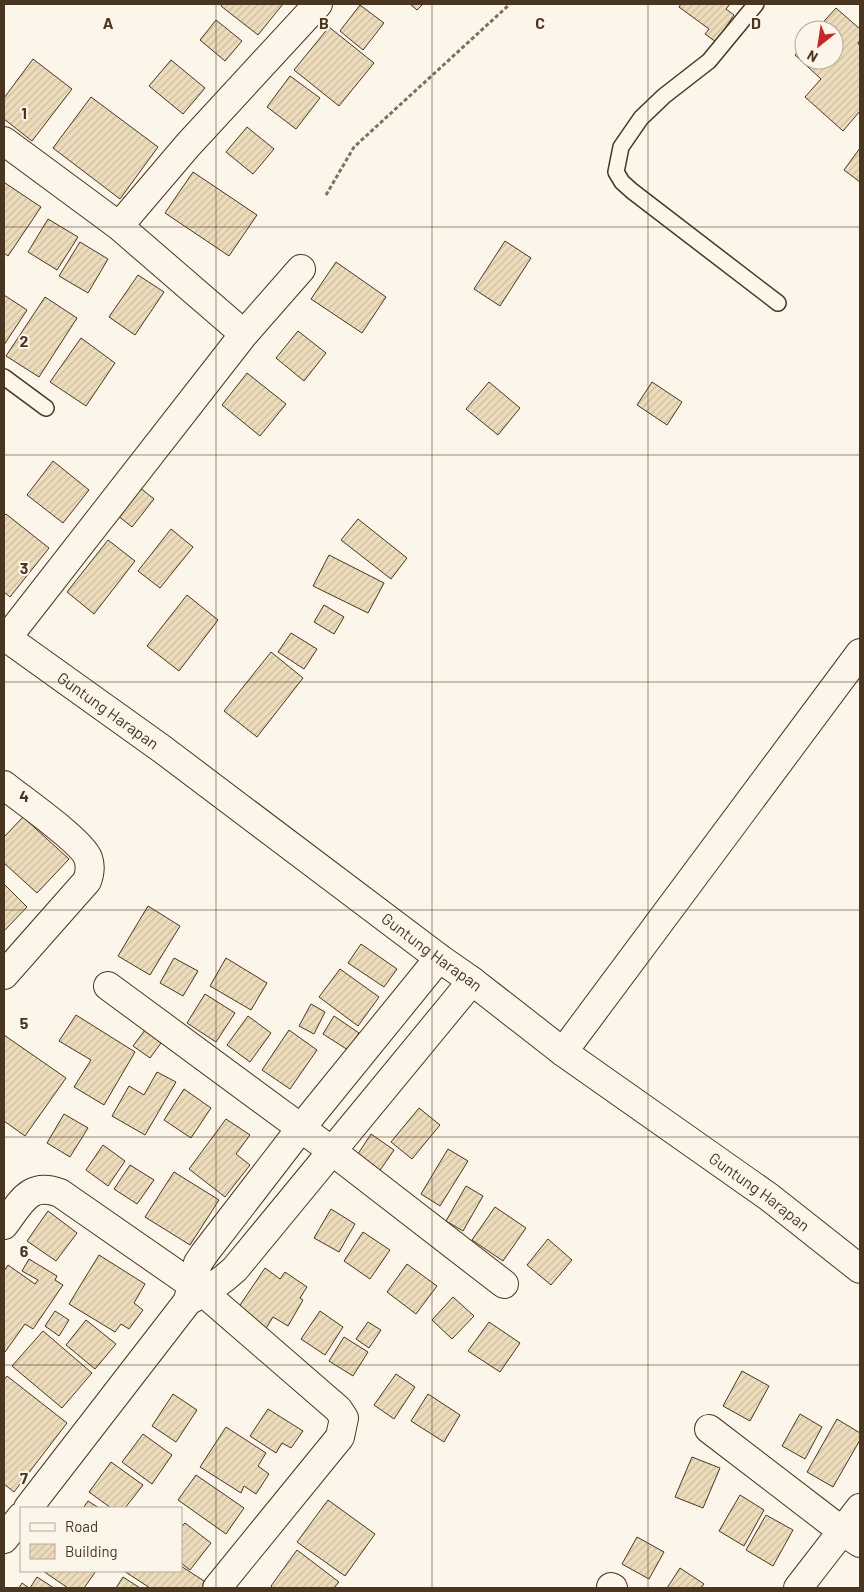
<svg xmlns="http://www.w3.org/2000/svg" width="864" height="1592" font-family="Barlow,sans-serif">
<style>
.building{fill:url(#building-hatch);stroke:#4a3520}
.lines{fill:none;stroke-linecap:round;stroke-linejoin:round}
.lane-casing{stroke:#4a3520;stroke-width:18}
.street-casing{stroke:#4a3520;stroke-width:30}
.secondary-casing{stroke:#4a3520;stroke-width:30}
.path{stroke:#7f6f5c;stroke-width:3;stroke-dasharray:4 2.5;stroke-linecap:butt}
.lane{stroke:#fbf6e9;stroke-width:15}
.street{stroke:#fbf6e9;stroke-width:28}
.secondary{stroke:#fbf6e9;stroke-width:28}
.grid{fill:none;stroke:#4a3520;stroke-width:1;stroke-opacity:0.55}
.labels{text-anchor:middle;stroke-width:4;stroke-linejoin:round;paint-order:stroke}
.street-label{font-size:16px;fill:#4a3520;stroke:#fbf6e9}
.grid-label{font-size:16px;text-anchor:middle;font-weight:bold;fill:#4a3520;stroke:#fbf6e9;stroke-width:4;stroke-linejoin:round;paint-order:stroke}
</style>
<defs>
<pattern id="building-hatch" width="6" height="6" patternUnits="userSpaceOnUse" patternTransform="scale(1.25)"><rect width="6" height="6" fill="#ecdcbc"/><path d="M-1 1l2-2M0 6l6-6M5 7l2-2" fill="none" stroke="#ccbda1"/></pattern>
</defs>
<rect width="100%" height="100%" fill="#fbf6e9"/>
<!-- building -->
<path class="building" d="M 222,4 L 283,4 L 258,35 L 221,6 Z
M 410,4 L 423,4 L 417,10 Z
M 681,4 L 730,4 L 726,9 L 734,15 L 716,42 L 705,34 L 709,29 L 679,7 Z
M 360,5 L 384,23 L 363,50 L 340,31 Z
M 836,8 L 860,29 L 860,40 L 858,43 L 860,46 L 860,111 L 843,131 L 805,97 L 821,79 L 795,55 L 804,44 L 804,60 L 834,60 L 834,30 L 816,30 Z
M 216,20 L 242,41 L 225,61 L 200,40 Z
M 329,27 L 374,63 L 339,106 L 294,70 Z
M 33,59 L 72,89 L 32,141 L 4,119 L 4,98 Z
M 171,60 L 205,88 L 183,114 L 149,86 Z
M 290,76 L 320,98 L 296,129 L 267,107 Z
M 91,97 L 158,147 L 120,199 L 53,148 Z
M 247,127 L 274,149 L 253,174 L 226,152 Z
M 860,148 L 860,182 L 844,170 Z
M 193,172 L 257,215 L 229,256 L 165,213 Z
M 5,183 L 41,207 L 8,256 L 4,253 L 4,185 Z
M 48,219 L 78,237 L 57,270 L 28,252 Z
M 505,241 L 531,258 L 500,306 L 474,289 Z
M 80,242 L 108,259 L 88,293 L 59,276 Z
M 336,262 L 386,297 L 362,333 L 311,299 Z
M 138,275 L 164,292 L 135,335 L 109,317 Z
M 4,295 L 27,310 L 4,345 Z
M 45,297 L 77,318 L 39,377 L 6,356 Z
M 298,331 L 326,353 L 304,381 L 276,358 Z
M 81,338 L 115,363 L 86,406 L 50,382 Z
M 247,373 L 286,404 L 260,436 L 222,405 Z
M 489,382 L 520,408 L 498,435 L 466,409 Z
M 652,382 L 682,402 L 667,425 L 637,405 Z
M 53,461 L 89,490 L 63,523 L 27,495 Z
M 134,483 L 154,499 L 132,527 L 112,511 Z
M 6,514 L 49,548 L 10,597 L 4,592 L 4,516 Z
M 358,519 L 407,558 L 391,579 L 341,540 Z
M 171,529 L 193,547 L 160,588 L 138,571 Z
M 108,540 L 135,561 L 94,614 L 67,592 Z
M 329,555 L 384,583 L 368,613 L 313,586 Z
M 187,595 L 218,620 L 179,671 L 147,646 Z
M 324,605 L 344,617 L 334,634 L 314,622 Z
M 291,633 L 317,649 L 304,669 L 278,652 Z
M 271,652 L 303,678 L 257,737 L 224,711 Z
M 23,817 L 69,859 L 37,893 L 4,863 L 4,837 Z
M 4,884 L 27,907 L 4,931 Z
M 148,906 L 180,926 L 150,975 L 118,956 Z
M 361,944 L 397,969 L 384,987 L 348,963 Z
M 174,958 L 198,971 L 183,996 L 160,983 Z
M 226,958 L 267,983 L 251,1010 L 210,986 Z
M 340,969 L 379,997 L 358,1026 L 319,997 Z
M 205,994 L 235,1013 L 216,1042 L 187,1023 Z
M 311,1004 L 325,1012 L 314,1034 L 299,1026 Z
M 76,1015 L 135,1052 L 104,1105 L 74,1087 L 91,1060 L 59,1041 Z
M 248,1016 L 271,1033 L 250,1062 L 227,1045 Z
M 334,1016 L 359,1033 L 348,1050 L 323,1034 Z
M 145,1030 L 161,1043 L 150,1058 L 133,1046 Z
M 289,1030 L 317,1050 L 290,1089 L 262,1070 Z
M 4,1035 L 66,1078 L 25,1136 L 4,1121 Z
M 157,1072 L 176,1082 L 145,1135 L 112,1116 L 129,1086 L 144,1095 Z
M 184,1089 L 211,1108 L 191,1138 L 164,1120 Z
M 419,1108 L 440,1125 L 412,1159 L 391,1142 Z
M 64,1114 L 88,1128 L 70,1157 L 47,1143 Z
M 226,1119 L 250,1135 L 236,1154 L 250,1165 L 225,1197 L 189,1169 Z
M 371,1134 L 394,1150 L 376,1176 L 354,1160 Z
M 103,1145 L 125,1161 L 108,1186 L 86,1170 Z
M 448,1149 L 468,1161 L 440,1206 L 421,1194 Z
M 130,1165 L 154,1180 L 137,1204 L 114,1189 Z
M 174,1172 L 219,1200 L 190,1245 L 145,1217 Z
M 466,1186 L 483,1196 L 463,1231 L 446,1221 Z
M 495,1207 L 526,1228 L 503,1261 L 472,1240 Z
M 331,1209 L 355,1224 L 339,1252 L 314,1238 Z
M 48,1211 L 77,1233 L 56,1261 L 27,1241 Z
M 363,1232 L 390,1250 L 370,1279 L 344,1261 Z
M 548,1239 L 572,1260 L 551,1285 L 527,1265 Z
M 99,1255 L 145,1284 L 134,1303 L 143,1310 L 129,1329 L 121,1324 L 115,1332 L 69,1304 Z
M 29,1259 L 57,1276 L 55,1280 L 63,1285 L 33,1329 L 25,1324 L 5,1352 L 4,1351 L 4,1271 L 8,1265 L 35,1284 L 38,1280 L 22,1271 Z
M 407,1264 L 437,1286 L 416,1314 L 387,1292 Z
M 265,1268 L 280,1279 L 285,1272 L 307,1287 L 300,1298 L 303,1300 L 288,1326 L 273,1317 L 265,1330 L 236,1311 Z
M 453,1297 L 474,1316 L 452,1339 L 432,1320 Z
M 55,1311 L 69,1320 L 59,1336 L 45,1326 Z
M 320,1311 L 343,1327 L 325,1355 L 301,1339 Z
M 86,1320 L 116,1344 L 95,1369 L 66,1345 Z
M 368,1322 L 381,1330 L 369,1348 L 356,1339 Z
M 489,1322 L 520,1343 L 500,1372 L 468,1351 Z
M 43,1331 L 92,1373 L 62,1408 L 12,1366 Z
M 344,1337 L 368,1352 L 353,1376 L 329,1361 Z
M 742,1371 L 769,1386 L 750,1421 L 723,1406 Z
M 396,1374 L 415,1387 L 394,1419 L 374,1405 Z
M 7,1376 L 67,1423 L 14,1492 L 4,1484 L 4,1380 Z
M 173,1394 L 197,1410 L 176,1442 L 152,1426 Z
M 428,1394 L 460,1415 L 444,1442 L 411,1421 Z
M 268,1409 L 303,1431 L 291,1448 L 282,1443 L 276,1453 L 250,1436 Z
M 800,1414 L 822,1427 L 805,1459 L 782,1446 Z
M 837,1419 L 860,1433 L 860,1440 L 833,1487 L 807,1472 Z
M 226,1427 L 266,1453 L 258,1466 L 269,1474 L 256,1494 L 244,1486 L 241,1493 L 200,1467 Z
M 143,1434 L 172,1455 L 152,1484 L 122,1462 Z
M 692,1457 L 720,1468 L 703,1508 L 675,1497 Z
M 111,1462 L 143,1485 L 125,1508 L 111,1508 L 89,1492 Z
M 196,1475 L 244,1508 L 226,1534 L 178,1500 Z
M 740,1495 L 764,1510 L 744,1546 L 719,1531 Z
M 328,1500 L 375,1534 L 345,1576 L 297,1542 Z
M 88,1501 L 99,1508 L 83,1508 Z
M 766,1515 L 793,1530 L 773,1566 L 746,1550 Z
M 185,1523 L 211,1543 L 190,1570 L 181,1563 L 181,1527 Z
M 637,1537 L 664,1552 L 649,1579 L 622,1564 Z
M 297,1550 L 339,1582 L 334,1588 L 273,1588 L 271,1586 Z
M 181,1566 L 207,1583 L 204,1588 L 150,1588 L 124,1571 L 181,1571 Z
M 680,1568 L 704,1584 L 701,1588 L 667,1588 Z
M 43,1571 L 96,1571 L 84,1588 L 68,1588 Z
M 37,1577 L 54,1588 L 30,1588 Z
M 123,1577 L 140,1588 L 116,1588 Z
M 22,1583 L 29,1588 L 19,1588 Z"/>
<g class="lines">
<defs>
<path id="lane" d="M 756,4 L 709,61 L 664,96 L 641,118 L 621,147 L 616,172 L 622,182 L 632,191 L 778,303
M 4,377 L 46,408"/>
<path id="street" d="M 4,141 L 119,226 L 244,334
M 119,226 L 188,145 L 318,4
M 7,638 L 244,334 L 301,269
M 4,785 C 21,799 82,841 88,858 C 91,866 90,873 87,881 L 4,975
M 108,986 L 332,1151 L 504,1284
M 563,1052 L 860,653
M 4,1225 C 21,1203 29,1181 60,1193 L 204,1293 L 338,1409 L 344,1418 L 340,1437 L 217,1588
M 188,1300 L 198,1263 L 204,1254 L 301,1128 L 439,958
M 709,1429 L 842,1531 L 860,1543
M 28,1508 L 188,1301 C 206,1292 221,1282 235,1269 L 472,981
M 4,1539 L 21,1517
M 611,1587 L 613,1588
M 798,1588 L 860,1508"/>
<g id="secondary">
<path id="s1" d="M 4,636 L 162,749 L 439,958 L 472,981 L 563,1052 L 769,1197 L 860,1269"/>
</g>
</defs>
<!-- lane casing -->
<use href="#lane" class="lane-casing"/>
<!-- street casing -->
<use href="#street" class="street-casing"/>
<!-- secondary casing -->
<use href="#secondary" class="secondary-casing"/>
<!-- path -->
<path class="path" d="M 326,195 L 354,147 L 510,4"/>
<!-- lane -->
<use href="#lane" class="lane"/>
<!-- street -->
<use href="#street" class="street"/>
<!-- secondary -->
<use href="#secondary" class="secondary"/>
</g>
<!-- grid -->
<path class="grid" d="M 216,4 L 216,1588M 432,4 L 432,1588M 648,4 L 648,1588M 4,227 L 860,227M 4,455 L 860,455M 4,682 L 860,682M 4,910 L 860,910M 4,1137 L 860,1137M 4,1365 L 860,1365"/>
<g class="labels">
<!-- street labels -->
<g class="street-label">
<text dy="6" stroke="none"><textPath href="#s1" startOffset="128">Guntung Harapan</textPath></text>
<text dy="6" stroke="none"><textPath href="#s1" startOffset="532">Guntung Harapan</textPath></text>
<text dy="6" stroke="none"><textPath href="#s1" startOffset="938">Guntung Harapan</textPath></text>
</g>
</g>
<g class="grid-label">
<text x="108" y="29">A</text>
<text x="324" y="29">B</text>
<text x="540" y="29">C</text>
<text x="756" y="29">D</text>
<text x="24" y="119">1</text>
<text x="24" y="347">2</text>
<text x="24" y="574">3</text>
<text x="24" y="802">4</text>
<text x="24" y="1029">5</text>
<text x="24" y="1257">6</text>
<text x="24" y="1484">7</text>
</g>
<!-- border -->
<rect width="864" height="1592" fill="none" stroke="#4a3520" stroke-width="10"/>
<!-- legend -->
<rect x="20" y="1507" width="162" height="65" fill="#fbf6e9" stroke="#b4a999"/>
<rect x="30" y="1523" width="25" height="8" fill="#fbf6e9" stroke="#b4a999"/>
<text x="65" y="1532" font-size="15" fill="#4a3520">Road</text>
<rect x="30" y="1544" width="25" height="15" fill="url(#building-hatch)" stroke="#b4a999"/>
<text x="65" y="1557" font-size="15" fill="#4a3520">Building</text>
<!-- north arrow -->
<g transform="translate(819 45) rotate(210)"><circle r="24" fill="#fbf6e9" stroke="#b4a999"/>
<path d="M0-4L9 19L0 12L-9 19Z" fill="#c62828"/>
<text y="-8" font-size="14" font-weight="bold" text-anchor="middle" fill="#4a3520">N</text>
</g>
</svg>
